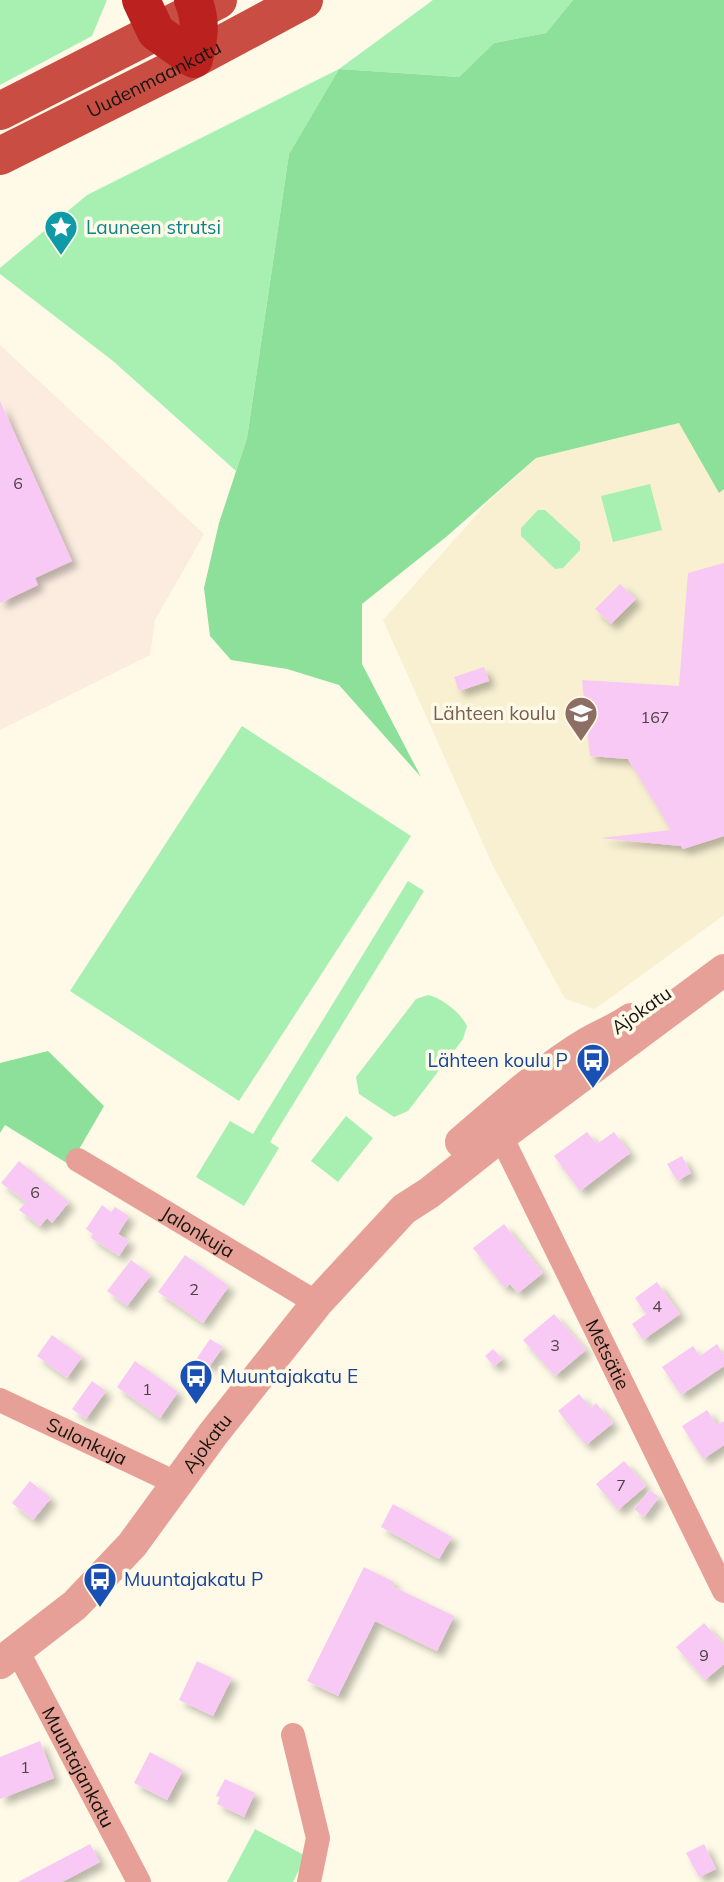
<svg xmlns="http://www.w3.org/2000/svg" width="724" height="1882" font-family="Mulish,sans-serif">
<style>
.commercial{fill:#fcece0}
.built{fill:#f8f0d1}
.green{fill:#a7f0b1}
.forest{fill:#8ce099}
.building{fill:#f8c9f5;filter:url(#shadow)}
.lines{fill:none;stroke-linecap:round;stroke-linejoin:round}
.minor{stroke:#e6a097;stroke-width:24}
.tertiary{stroke:#e6a097;stroke-width:32}
.primary{stroke:#c94d42;stroke-width:38}
.motorway{stroke:#bb221f;stroke-width:38}
.labels{text-anchor:middle;stroke-width:7;stroke-linejoin:round;paint-order:stroke}
.number-label{font-size:16px;fill:#4e4146}
.street-label{font-size:19px;fill:#16140c;stroke:#fefae7}
.culture-label{font-size:19px;fill:#0d838f;stroke:#fefae7;text-anchor:start}
.education-label{font-size:19px;fill:#785e54;stroke:#fefae7;text-anchor:end}
.transit-label{font-size:19px;fill:#164399;stroke:#fefae7;text-anchor:start}
</style>
<defs>
<filter id="shadow"><feDropShadow dx="6" dy="6" stdDeviation="3.5" flood-color="#0004"/></filter>
</defs>
<rect width="100%" height="100%" fill="#fefae7"/>
<!-- commercial -->
<path class="commercial" d="M 0,345 L 204,534 L 155,620 L 150,655 L 0,730 Z"/>
<!-- built -->
<path class="built" d="M 679,423 L 719,493 L 724,489 L 724,915 L 595,1009 L 565,999 L 493,866 L 383,620 L 486,504 L 536,458 Z"/>
<!-- green -->
<path class="green" d="M 0,0 L 107,0 L 92,36 L 0,85 Z
M 433,0 L 573,0 L 546,33 L 494,43 L 459,77 L 339,69 L 289,154 L 247,438 L 236,471 L 113,361 L 0,274 L 0,268 L 87,195 L 339,69 Z
M 650,484 L 662,530 L 613,542 L 601,496 Z
M 538,510 L 545,510 L 580,542 L 580,550 L 563,568 L 555,569 L 521,536 L 521,528 Z
M 242,726 L 411,836 L 239,1101 L 70,991 Z
M 408,881 L 424,891 L 270,1142 L 279,1148 L 244,1206 L 196,1177 L 230,1121 L 253,1134 Z
M 428,995 C 442,998 461,1013 467,1026 L 463,1039 L 408,1111 L 394,1117 L 359,1094 L 356,1077 L 416,999 Z
M 346,1116 L 373,1138 L 338,1182 L 311,1161 Z
M 255,1829 L 306,1856 L 293,1882 L 227,1882 Z"/>
<!-- forest -->
<path class="forest" d="M 573,0 L 724,0 L 724,489 L 719,493 L 679,423 L 536,458 L 446,537 L 362,604 L 362,664 L 421,777 L 339,685 L 287,669 L 231,660 L 210,636 L 204,588 L 219,523 L 247,438 L 289,154 L 339,69 L 459,77 L 494,43 L 546,33 Z
M 48,1051 L 104,1106 L 70,1165 L 5,1125 L 0,1133 L 0,1063 Z"/>
<!-- building -->
<path class="building" d="M 0,401 L 72,561 L 35,578 L 38,585 L 0,603 Z
M 724,563 L 724,836 L 683,849 L 681,846 L 600,838 L 671,830 L 628,759 L 590,756 L 582,680 L 679,686 L 688,573 Z
M 620,584 L 636,599 L 611,624 L 595,609 Z
M 484,667 L 489,681 L 459,691 L 454,677 Z
M 587,1132 L 597,1144 L 614,1132 L 630,1153 L 580,1191 L 554,1156 Z
M 682,1156 L 691,1173 L 677,1181 L 667,1164 Z
M 19,1161 L 69,1202 L 52,1223 L 47,1218 L 40,1226 L 19,1210 L 26,1202 L 1,1183 Z
M 102,1205 L 111,1212 L 115,1207 L 129,1216 L 118,1234 L 129,1241 L 119,1256 L 91,1238 L 93,1234 L 86,1229 Z
M 504,1224 L 543,1273 L 518,1293 L 510,1284 L 505,1288 L 473,1248 Z
M 185,1255 L 229,1286 L 203,1323 L 158,1292 Z
M 131,1260 L 151,1275 L 127,1306 L 107,1291 Z
M 657,1282 L 680,1314 L 643,1340 L 632,1324 L 646,1314 L 635,1298 Z
M 554,1314 L 586,1350 L 555,1376 L 523,1340 Z
M 52,1335 L 82,1357 L 67,1378 L 37,1356 Z
M 210,1339 L 223,1347 L 209,1367 L 197,1358 Z
M 717,1344 L 724,1355 L 724,1366 L 681,1395 L 662,1367 L 693,1346 L 700,1356 Z
M 493,1349 L 503,1359 L 494,1366 L 485,1356 Z
M 135,1361 L 178,1392 L 160,1418 L 117,1387 Z
M 92,1381 L 106,1391 L 86,1419 L 72,1409 Z
M 579,1394 L 591,1408 L 596,1403 L 613,1423 L 586,1445 L 558,1411 Z
M 707,1410 L 717,1425 L 724,1421 L 724,1445 L 703,1459 L 682,1426 Z
M 624,1461 L 646,1486 L 618,1510 L 596,1484 Z
M 30,1481 L 51,1498 L 33,1520 L 12,1503 Z
M 650,1490 L 659,1497 L 644,1517 L 634,1509 Z
M 393,1504 L 452,1537 L 439,1559 L 381,1527 Z
M 364,1567 L 394,1582 L 392,1586 L 454,1616 L 437,1651 L 375,1621 L 338,1696 L 307,1681 Z
M 704,1623 L 724,1645 L 724,1664 L 705,1680 L 676,1647 Z
M 197,1661 L 232,1678 L 213,1716 L 179,1700 Z
M 40,1741 L 54,1778 L 0,1799 L 0,1757 Z
M 150,1752 L 183,1770 L 167,1800 L 134,1783 Z
M 225,1779 L 255,1793 L 244,1817 L 217,1804 L 220,1797 L 216,1796 Z
M 90,1844 L 100,1862 L 62,1882 L 18,1882 Z
M 704,1844 L 716,1869 L 699,1877 L 686,1853 Z"/>
<g class="lines">
<!-- minor -->
<g class="minor">
<path id="s1" d="M 493,1120 L 724,1591"/>
<path id="s2" d="M 78,1160 L 317,1303"/>
<path id="s3" d="M 0,1400 L 176,1483"/>
<path id="s4" d="M 18,1652 L 139,1882"/>
<path d="M 293,1735 L 318,1838 L 309,1882"/>
</g>
<!-- tertiary -->
<g class="tertiary">
<path d="M 461,1142 C 502,1107 542,1070 589,1042 C 603,1034 617,1029 631,1019"/>
<path id="s5" d="M 0,1663 L 75,1605 L 132,1545 L 213,1434 L 317,1303 L 404,1209 L 429,1193 L 501,1136 L 724,970"/>
</g>
<!-- primary -->
<g class="primary">
<path d="M 0,111 L 218,0"/>
<path id="s6" d="M 0,156 L 194,59 L 304,0"/>
</g>
<!-- motorway -->
<path class="motorway" d="M 141,0 L 156,32 L 194,59 C 199,38 202,21 193,0"/>
</g>
<!-- icons -->
<defs>
<symbol id="sight-pin" viewBox="-11 -11 22 30"><path d="M0 17L-7.5 6A9.5 9.5 0 1 1 7.5 6Z" fill="#0f9aa8" stroke="#fefae7"/><path d="M0-6L1.8-2.2L6-1.7L2.9 1.2L3.7 5.4L0 3.3L-3.7 5.4L-2.9 1.2L-6-1.7L-1.8-2.2Z" fill="#fff"/></symbol>
<symbol id="school-pin" viewBox="-11 -11 22 30"><path d="M0 17L-7.5 6A9.5 9.5 0 1 1 7.5 6Z" fill="#8d6e63" stroke="#fefae7"/><path d="M0-5L7-2L0 1L-7-2ZM-4 1L0 2.5L4 1V4Q0 6-4 4Z" fill="#fff"/></symbol>
<symbol id="bus-pin" viewBox="-11 -11 22 30"><path d="M0 17L-7.5 6A9.5 9.5 0 1 1 7.5 6Z" fill="#1a4fb4" stroke="#fefae7"/><path d="M-5-6H5V4H4V6H2V4H-2V6H-4V4H-5ZM-3.5-4V0h7V-4ZM-3.5 1.2v1.5H-2V1.2ZM2 1.2v1.5H3.5V1.2Z" fill="#fff"/></symbol>
</defs>
<g fill-rule="evenodd">
<use href="#sight-pin" x="42" y="208" width="38" height="52"/>
<use href="#school-pin" x="562" y="694" width="38" height="52"/>
<use href="#bus-pin" x="574" y="1041" width="38" height="52"/>
<use href="#bus-pin" x="177" y="1357" width="38" height="52"/>
<use href="#bus-pin" x="81" y="1560" width="38" height="52"/>
</g>
<g class="labels">
<!-- number labels -->
<g class="number-label">
<text x="18" y="489">6</text>
<text x="655" y="723">167</text>
<text x="35" y="1198">6</text>
<text x="194" y="1295">2</text>
<text x="657" y="1312">4</text>
<text x="555" y="1351">3</text>
<text x="147" y="1395">1</text>
<text x="621" y="1491">7</text>
<text x="704" y="1661">9</text>
<text x="25" y="1773">1</text>
</g>
<!-- street labels -->
<g class="street-label">
<text dy="7" stroke="none"><textPath href="#s6" startOffset="172">Uudenmaankatu</textPath></text>
<text transform="translate(641 1010) rotate(-35)" y="7">Ajokatu</text>
<text dy="7" stroke="none"><textPath href="#s2" startOffset="140">Jalonkuja</textPath></text>
<text dy="7" stroke="none"><textPath href="#s1" startOffset="261">Metsätie</textPath></text>
<text dy="7" stroke="none"><textPath href="#s3" startOffset="96">Sulonkuja</textPath></text>
<text dy="7" stroke="none"><textPath href="#s5" startOffset="304">Ajokatu</textPath></text>
<text dy="7" stroke="none"><textPath href="#s4" startOffset="130">Muuntajankatu</textPath></text>
</g>
<!-- culture labels -->
<g class="culture-label">
<text x="86" y="234">Launeen strutsi</text>
</g>
<!-- education labels -->
<g class="education-label">
<text x="556" y="720">Lähteen koulu</text>
</g>
<!-- transit labels -->
<g class="transit-label">
<text x="568" y="1067" text-anchor="end">Lähteen koulu P</text>
<text x="220" y="1383">Muuntajakatu E</text>
<text x="124" y="1586">Muuntajakatu P</text>
</g>
</g>
</svg>
